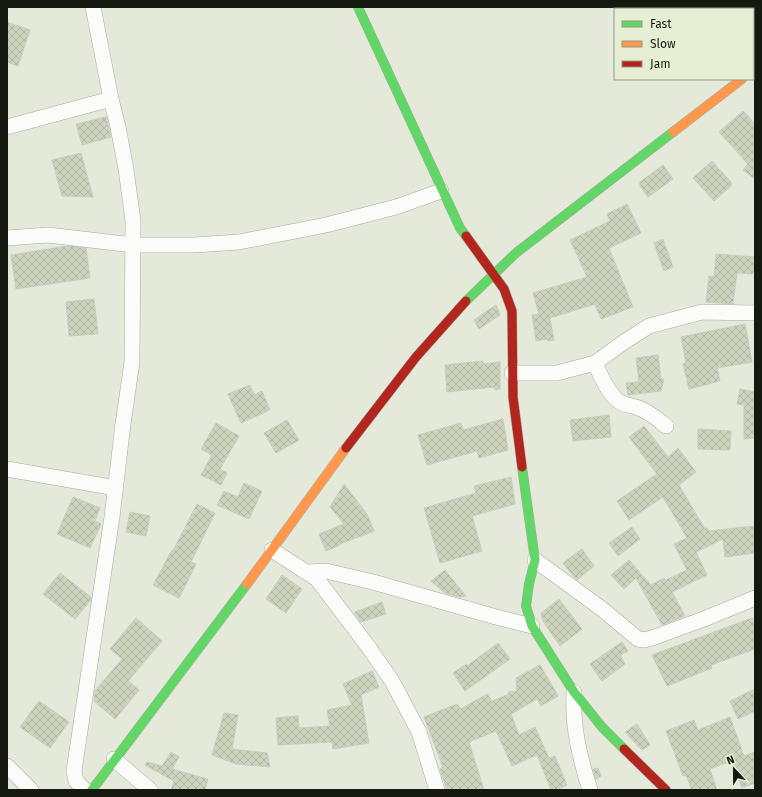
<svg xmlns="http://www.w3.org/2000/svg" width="762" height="797" font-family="'Fira Sans',sans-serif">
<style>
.building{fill:url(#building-cross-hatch);stroke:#c8ccc0}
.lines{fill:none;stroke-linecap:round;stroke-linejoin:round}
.street-casing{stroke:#a6aa9f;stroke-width:16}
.fast-casing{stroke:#a6aa9f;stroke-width:10}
.slow-casing{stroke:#a6aa9f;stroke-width:10}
.jam-casing{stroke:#a6aa9f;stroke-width:10}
.street{stroke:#fbfcf9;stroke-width:15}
.fast{stroke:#63d668;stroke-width:9}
.slow{stroke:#ff974d;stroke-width:9}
.jam{stroke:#b3261e;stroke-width:9}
</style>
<defs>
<pattern id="building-cross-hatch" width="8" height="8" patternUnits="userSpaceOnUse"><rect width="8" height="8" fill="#cdd4bd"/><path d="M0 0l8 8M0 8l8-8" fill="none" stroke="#afb5a1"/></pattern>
</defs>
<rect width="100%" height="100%" fill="#e4e9da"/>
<!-- building -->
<path class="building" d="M 7,22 L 30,30 L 18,66 L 7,62 Z
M 743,111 L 755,124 L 755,179 L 743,170 L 748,164 L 719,132 Z
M 106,117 L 111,137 L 82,145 L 76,124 Z
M 81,153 L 93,197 L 62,196 L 52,160 Z
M 712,161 L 731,182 L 731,186 L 714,201 L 693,178 Z
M 663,165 L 673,179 L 648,197 L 640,186 L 640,182 Z
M 627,204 L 641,233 L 609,248 L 633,307 L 601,319 L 595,304 L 550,318 L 554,340 L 548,341 L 547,339 L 536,341 L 532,315 L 539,314 L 533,293 L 587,277 L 570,240 L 610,221 L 607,214 Z
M 663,239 L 673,267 L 664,271 L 654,243 Z
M 68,246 L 86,248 L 90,278 L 16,289 L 11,255 Z
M 716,254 L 755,257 L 753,274 L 737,273 L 733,304 L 706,302 L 709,276 L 714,277 Z
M 94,299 L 98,334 L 69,336 L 66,302 Z
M 496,305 L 500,315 L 479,329 L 474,320 Z
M 745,324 L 752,362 L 717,368 L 720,381 L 689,389 L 683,364 L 686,363 L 681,337 Z
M 658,355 L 661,379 L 664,379 L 661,391 L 628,395 L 626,383 L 639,382 L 636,358 Z
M 483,361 L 483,364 L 500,362 L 500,389 L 495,390 L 494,387 L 447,392 L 445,365 Z
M 250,385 L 254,395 L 262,391 L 270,410 L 241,423 L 228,394 Z
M 740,389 L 755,392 L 755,438 L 744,439 L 744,405 L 737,404 Z
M 609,415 L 611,437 L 573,441 L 570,420 Z
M 503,419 L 508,450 L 479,458 L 477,451 L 427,465 L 418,435 L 461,423 L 463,430 Z
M 287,420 L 299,440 L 276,453 L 264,433 Z
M 216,423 L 239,436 L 220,469 L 227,473 L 221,485 L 201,475 L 212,455 L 201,449 Z
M 644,426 L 668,457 L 678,448 L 696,472 L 679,485 L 705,529 L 707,528 L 709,531 L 754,526 L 755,535 L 755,553 L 725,557 L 723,539 L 696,552 L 707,575 L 672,592 L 685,616 L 662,625 L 636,578 L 624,589 L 611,575 L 629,560 L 651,585 L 664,578 L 666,580 L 687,570 L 674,544 L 687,538 L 663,497 L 629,520 L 617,501 L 657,474 L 629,437 Z
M 698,429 L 731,431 L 730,450 L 698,449 Z
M 511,477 L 515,504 L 472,516 L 482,551 L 440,563 L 424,508 L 476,493 L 474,486 Z
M 244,483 L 262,491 L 249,519 L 217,505 L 224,491 L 238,497 Z
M 344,484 L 367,514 L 374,531 L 340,544 L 340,545 L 326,551 L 319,534 L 344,524 L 330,507 Z
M 73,497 L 100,508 L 95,521 L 101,524 L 90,548 L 57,534 Z
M 197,504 L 215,513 L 191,562 L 196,564 L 179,598 L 153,585 L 172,550 L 173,551 Z
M 130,512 L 150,516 L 146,536 L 126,532 Z
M 632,527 L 640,539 L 618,556 L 609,543 Z
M 582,549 L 594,566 L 577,580 L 573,576 L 563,563 Z
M 445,570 L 466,596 L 460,597 L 445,593 L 431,581 Z
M 60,573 L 91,597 L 91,600 L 75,619 L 43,594 Z
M 282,575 L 302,589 L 286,613 L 266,599 Z
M 559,599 L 582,629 L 560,646 L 543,621 L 541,613 Z
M 382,602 L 386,614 L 361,622 L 356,615 L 355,612 Z
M 136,618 L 162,641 L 128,681 L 139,690 L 115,719 L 94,701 L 95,691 L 122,659 L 110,649 Z
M 752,618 L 755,626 L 755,649 L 711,665 L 712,668 L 667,686 L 652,655 Z
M 622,642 L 628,651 L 620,655 L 625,664 L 602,681 L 590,664 Z
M 498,643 L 510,659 L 465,691 L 453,673 L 466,664 L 467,666 Z
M 540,665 L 558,696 L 541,706 L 537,699 L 511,714 L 519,735 L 535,727 L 549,758 L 555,756 L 567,785 L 556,790 L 551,790 L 537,755 L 512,766 L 496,731 L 469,742 L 484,790 L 447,790 L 440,769 L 443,767 L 424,717 L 457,704 L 461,709 L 487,694 L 492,701 L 509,694 L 508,692 L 517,691 L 516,678 Z
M 372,671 L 379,687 L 361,695 L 369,743 L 333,749 L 332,742 L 278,745 L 276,718 L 298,716 L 299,728 L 330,726 L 327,710 L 352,705 L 343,684 Z
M 755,689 L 755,711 L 738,719 L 730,701 Z
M 39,701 L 69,722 L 50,748 L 20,727 Z
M 224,713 L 238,715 L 232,749 L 267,753 L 270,767 L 236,764 L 212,755 Z
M 730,717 L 744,756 L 755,752 L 755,783 L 742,788 L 731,761 L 710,769 L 717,790 L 692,790 L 686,775 L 683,776 L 666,731 L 694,720 L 698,730 Z
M 637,724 L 650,745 L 642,750 L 625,732 Z
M 171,752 L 179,757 L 172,769 L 208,779 L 205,790 L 171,790 L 174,781 L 145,765 L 147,762 L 162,766 Z
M 598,768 L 601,776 L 596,779 L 593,769 Z"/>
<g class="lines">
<defs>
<path id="street" d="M 712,7 L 713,9
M 7,127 L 111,99
M 7,238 L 48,235 L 133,245 L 194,245 L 239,242 L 326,225 L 396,207 L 441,191
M 595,363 C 600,375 607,391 617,400 C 624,406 633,405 641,409 C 650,413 659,420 666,426
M 512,373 L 557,373 L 595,363 L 624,342 L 649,326 L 702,312 L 755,313
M 7,469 L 116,488
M 272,550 L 317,579 L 367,645 L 392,681 L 419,732 L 437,790
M 535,560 L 602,609 L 638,639 L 644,640 L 652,638 L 704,619 L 755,598
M 308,572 L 326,571 L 373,582 L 496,617 L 532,626
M 574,692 C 572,727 580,758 590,790
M 114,759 L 150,790
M 7,766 L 31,790
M 85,790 L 76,781 L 74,771 L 112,517 L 123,424 L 132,362 L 133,221 L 126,169 L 118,127 L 111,99 L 93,7"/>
<path id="fast" d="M 358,7 L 460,228 L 466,236
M 466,301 L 516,253 L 673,132
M 522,467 L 535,560 L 529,584 L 526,606 L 532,626 L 574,692 L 602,727 L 624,749
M 92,790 L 247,584"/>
<path id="slow" d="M 673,132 L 742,79
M 247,584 L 346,448"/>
<path id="jam" d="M 466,236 L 504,289 L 512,311 L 513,397 L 522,467
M 346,448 L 416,357 L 466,301
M 624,749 L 666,790"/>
</defs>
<!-- street casing -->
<use href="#street" class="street-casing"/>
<!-- fast casing -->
<use href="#fast" class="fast-casing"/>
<!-- slow casing -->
<use href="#slow" class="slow-casing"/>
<!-- jam casing -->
<use href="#jam" class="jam-casing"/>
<!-- street -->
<use href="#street" class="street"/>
<!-- fast -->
<use href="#fast" class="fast"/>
<!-- slow -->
<use href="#slow" class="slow"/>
<!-- jam -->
<use href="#jam" class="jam"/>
</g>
<!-- border -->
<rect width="762" height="797" fill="none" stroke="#16190f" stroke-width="16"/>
<!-- legend -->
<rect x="614" y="8" width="140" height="72" fill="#e6efd4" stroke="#939985"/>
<rect x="622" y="21" width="20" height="6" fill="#63d668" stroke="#939985"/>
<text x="650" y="28" font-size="12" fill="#16190f">Fast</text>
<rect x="622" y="41" width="20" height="6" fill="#ff974d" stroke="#939985"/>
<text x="650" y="48" font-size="12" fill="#16190f">Slow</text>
<rect x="622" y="61" width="20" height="6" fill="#b3261e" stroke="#939985"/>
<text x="650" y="68" font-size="12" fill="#16190f">Jam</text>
<!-- north arrow -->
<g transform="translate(734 769) rotate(338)" stroke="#e6efd4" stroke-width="3" paint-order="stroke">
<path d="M0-3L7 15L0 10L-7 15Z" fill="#16190f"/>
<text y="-6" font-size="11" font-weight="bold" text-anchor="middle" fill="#16190f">N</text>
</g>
</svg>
